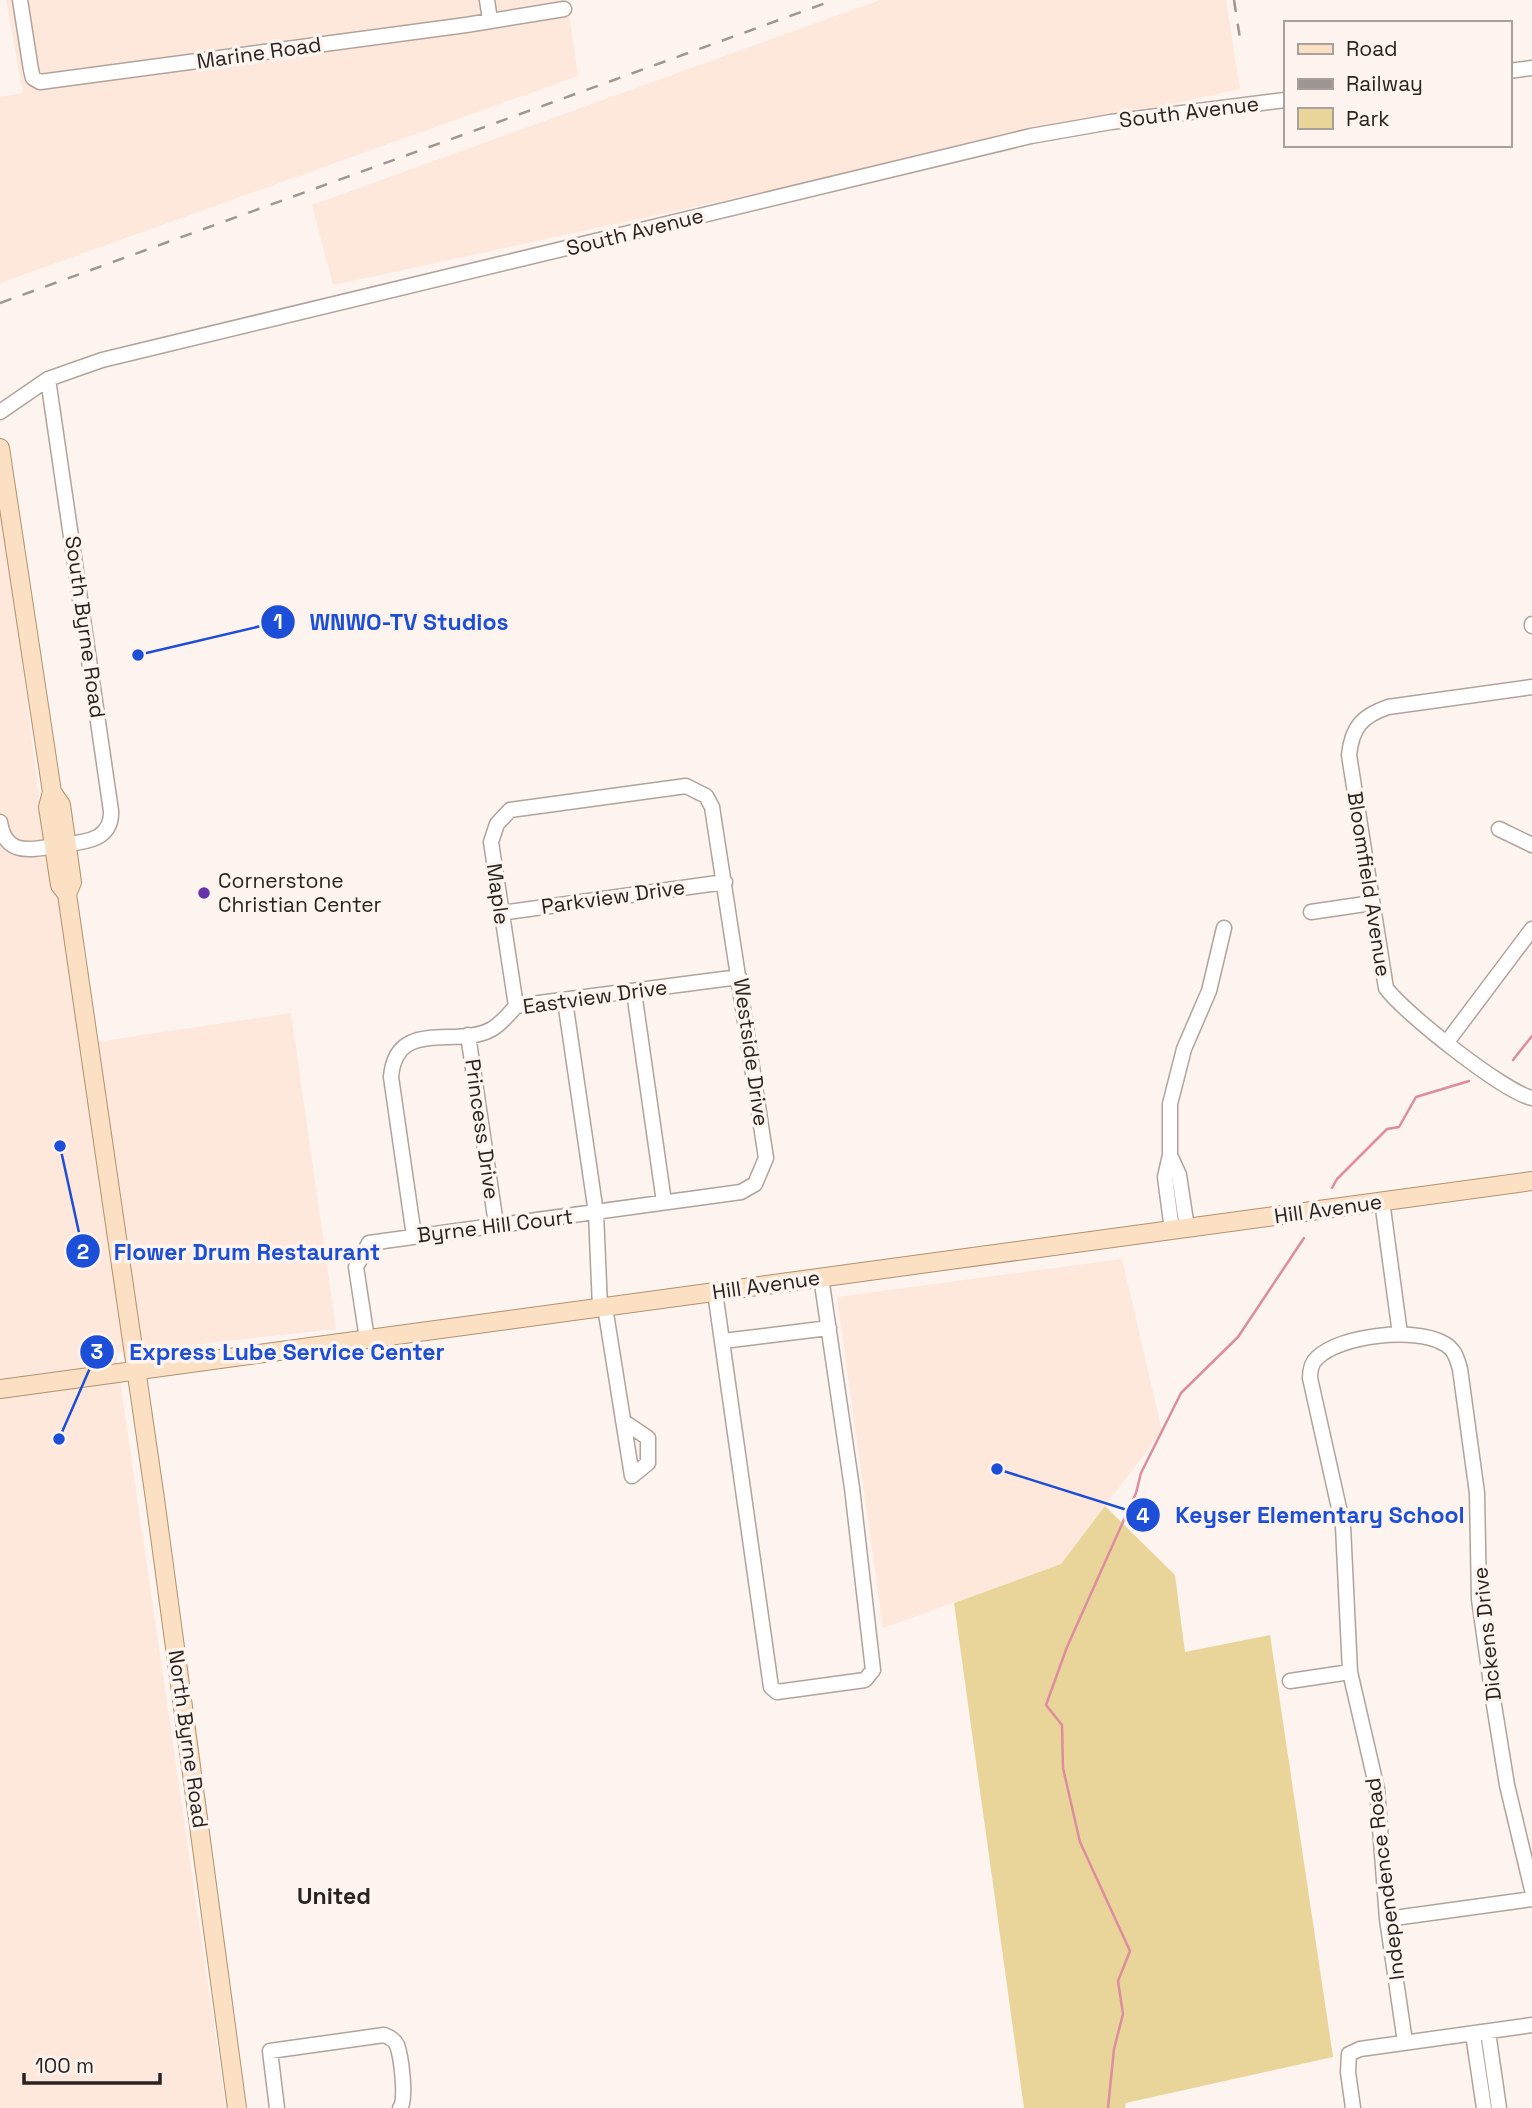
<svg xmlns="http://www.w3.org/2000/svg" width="1532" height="2108" font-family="'Space Grotesk',sans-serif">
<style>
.built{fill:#fee7db}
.green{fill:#e9d599}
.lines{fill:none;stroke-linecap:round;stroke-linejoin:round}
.stream{stroke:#de8ca0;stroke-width:2.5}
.minor-casing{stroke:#b1a39c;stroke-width:17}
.major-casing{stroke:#af9170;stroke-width:20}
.minor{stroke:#fff;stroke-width:14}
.major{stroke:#fbe0c3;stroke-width:18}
.rail{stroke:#9d9692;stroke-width:2.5;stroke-dasharray:12 12;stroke-linecap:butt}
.poi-dot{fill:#6632a9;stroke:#fdf4ef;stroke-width:2.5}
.labels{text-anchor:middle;stroke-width:7;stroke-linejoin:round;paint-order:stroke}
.street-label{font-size:21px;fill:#282320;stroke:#fdf4ef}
.poi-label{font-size:21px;fill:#282320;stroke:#fdf4ef;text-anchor:start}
.neighbourhood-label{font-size:23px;font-weight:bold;fill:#282320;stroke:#fdf4ef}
.leader{fill:none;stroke:#1d4ed8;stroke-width:2.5}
.callout-dot{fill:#1d4ed8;stroke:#fdf4ef;stroke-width:2.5}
.mark-label{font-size:21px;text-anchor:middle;font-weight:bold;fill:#fff}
.callout-label{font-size:23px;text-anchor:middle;font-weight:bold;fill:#1d4ed8;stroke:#fdf4ef;stroke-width:7;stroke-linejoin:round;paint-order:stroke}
</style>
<rect width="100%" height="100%" fill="#fdf4ef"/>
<!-- built -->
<path class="built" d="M 6,0 L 567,0 L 578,76 L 0,283 L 0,97 L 23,93 Z
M 880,0 L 1226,0 L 1240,89 L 333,285 L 312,205 Z
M 0,483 L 45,847 L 74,939 L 89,1043 L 291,1013 L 336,1329 L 116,1353 L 226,2108 L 0,2108 Z
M 1122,1259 L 1162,1431 L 1061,1564 L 883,1628 L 837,1297 Z"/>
<!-- green -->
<path class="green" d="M 1105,1506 L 1175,1575 L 1185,1652 L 1270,1635 L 1333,2057 L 1126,2103 L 1125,2108 L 1024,2108 L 954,1603 L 1061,1564 Z"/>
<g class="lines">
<!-- stream -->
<path class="stream" d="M 1513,1060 L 1532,1036
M 1332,1188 L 1337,1179 L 1387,1129 L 1399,1127 L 1416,1097 L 1469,1081
M 1108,2108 L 1114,2049 L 1123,2014 L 1118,1981 L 1130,1951 L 1080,1842 L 1063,1768 L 1062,1725 L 1046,1705 L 1067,1647 L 1136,1493 L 1141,1473 L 1181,1393 L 1238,1337 L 1304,1238"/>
<defs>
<path id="minor" d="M 20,0 L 31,70 L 33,78 L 40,82 L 466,25 L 564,9
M 487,0 L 490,20
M 1509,71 L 1532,68
M 48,379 L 111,811 C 112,838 89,842 66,844
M 0,412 L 48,379 L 102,360 L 1031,136 L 1111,122 L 1285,100
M 1532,624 L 1532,626
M 1532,687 L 1388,707 C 1362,716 1352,727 1349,755 L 1386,988 C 1404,1013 1504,1092 1532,1098
M 0,822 C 5,854 27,851 54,846
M 1499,829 L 1532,845
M 1311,912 L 1372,903
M 501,913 L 725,882
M 634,992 L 664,1202
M 565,1001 L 596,1213 L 600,1307
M 468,1035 L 496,1224
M 1447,1042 L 1532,929
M 1170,1155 L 1179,1175 L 1187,1228
M 1382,1201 L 1400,1334
M 1172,1230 L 1165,1177 L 1170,1155 L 1170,1104 L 1184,1049 L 1209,991 L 1224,928
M 414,1236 L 391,1077 C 396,1017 457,1049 492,1029 C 502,1023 509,1014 516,1006 L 739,977
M 715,1292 L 771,1687 L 777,1692 L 865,1680 L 873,1670 L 852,1488 L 821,1277
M 605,1307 L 632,1476 L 648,1463 L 648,1438 L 623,1421
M 367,1339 L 356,1267 L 369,1243 L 741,1192 L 755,1184 L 766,1158 L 712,807 L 706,796 L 686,786 L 510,810 L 497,824 L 491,842 L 516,1006
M 723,1341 L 829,1328
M 1290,1681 L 1350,1672
M 1387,1919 L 1532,1899
M 1488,2032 L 1499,2108
M 1473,2034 L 1484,2108
M 1405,2042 L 1387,1919 L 1377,1789 L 1350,1672 L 1343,1526 L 1310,1378 C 1310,1370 1311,1363 1317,1358 C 1340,1335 1415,1327 1443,1343 C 1454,1348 1457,1358 1460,1369 L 1477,1493 L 1479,1599 L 1494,1705 L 1507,1785 L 1532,1890
M 277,2108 L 270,2051 L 384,2035 C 390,2037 394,2039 397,2045 C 401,2056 407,2100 400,2108
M 1353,2108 L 1348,2072 L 1349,2054 L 1360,2049 L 1532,2025"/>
<path id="major" d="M 0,448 L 52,792 L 48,807 L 60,885 L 67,894 L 155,1499 L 237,2108
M 52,792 L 61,805 L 72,882 L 67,894
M 0,1389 L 1532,1181"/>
</defs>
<!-- minor casing -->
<use href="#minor" class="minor-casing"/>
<!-- major casing -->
<use href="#major" class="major-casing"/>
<!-- minor -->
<use href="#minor" class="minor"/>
<!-- major -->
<use href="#major" class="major"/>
<!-- rail -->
<path class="rail" d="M 1234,0 L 1241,45
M 0,303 L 834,0"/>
</g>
<!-- markers -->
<circle class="poi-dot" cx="204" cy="893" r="7"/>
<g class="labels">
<!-- street labels -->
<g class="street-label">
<text transform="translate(259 53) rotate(-8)" y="7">Marine Road</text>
<text transform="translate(1189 112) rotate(-7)" y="7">South Avenue</text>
<text transform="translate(635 232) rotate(-14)" y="7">South Avenue</text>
<text transform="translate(85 627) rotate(82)" y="7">South Byrne Road</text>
<text transform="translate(1369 884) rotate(81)" y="7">Bloomfield Avenue</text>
<text transform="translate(498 894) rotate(82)" y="7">Maple</text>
<text transform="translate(613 897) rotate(-8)" y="7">Parkview Drive</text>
<text transform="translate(595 997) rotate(-8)" y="7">Eastview Drive</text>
<text transform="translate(751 1052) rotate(82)" y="7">Westside Drive</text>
<text transform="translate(482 1129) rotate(82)" y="7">Princess Drive</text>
<text transform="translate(1328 1209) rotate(-8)" y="7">Hill Avenue</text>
<text transform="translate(495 1226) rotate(-7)" y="7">Byrne Hill Court</text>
<text transform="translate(766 1285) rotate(-8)" y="7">Hill Avenue</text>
<text transform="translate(1487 1634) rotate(-96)" y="7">Dickens Drive</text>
<text transform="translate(188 1739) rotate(82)" y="7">North Byrne Road</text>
<text transform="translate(1385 1879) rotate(-97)" y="7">Independence Road</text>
</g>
<!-- poi labels -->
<g class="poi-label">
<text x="218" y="888">Cornerstone<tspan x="218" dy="24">Christian Center</tspan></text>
</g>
<!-- neighbourhood labels -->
<g class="neighbourhood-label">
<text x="334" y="1904">United</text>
</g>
</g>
<!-- callouts -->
<path class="leader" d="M138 655L278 622M60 1146L83 1251M59 1439L97 1352M997 1469L1143 1515"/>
<g class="callout-dot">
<circle cx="138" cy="655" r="7"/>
<circle cx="60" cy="1146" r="7"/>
<circle cx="59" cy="1439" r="7"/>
<circle cx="997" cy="1469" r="7"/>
<circle cx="278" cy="622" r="18"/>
<circle cx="83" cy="1251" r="18"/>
<circle cx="97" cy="1352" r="18"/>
<circle cx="1143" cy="1515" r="18"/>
</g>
<g class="mark-label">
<text x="278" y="629">1</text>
<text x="83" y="1259">2</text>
<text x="97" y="1359">3</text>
<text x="1143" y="1523">4</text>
</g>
<g class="callout-label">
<text x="409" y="630">WNWO-TV Studios</text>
<text x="247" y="1260">Flower Drum Restaurant</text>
<text x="287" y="1360">Express Lube Service Center</text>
<text x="1320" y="1523">Keyser Elementary School</text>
</g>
<!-- legend -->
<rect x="1284" y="21" width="228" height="126" fill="#fdf4ef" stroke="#a8a09c" stroke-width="2"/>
<rect x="1298" y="44" width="35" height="10" fill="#fbe0c3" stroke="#a8a09c" stroke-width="2"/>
<text x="1346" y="56" font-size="21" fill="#282320">Road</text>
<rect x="1298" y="79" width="35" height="10" fill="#9d9692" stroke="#a8a09c" stroke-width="2"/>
<text x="1346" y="91" font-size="21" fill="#282320">Railway</text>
<rect x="1298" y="108" width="35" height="21" fill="#e9d599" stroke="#a8a09c" stroke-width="2"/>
<text x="1346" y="126" font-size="21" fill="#282320">Park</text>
<!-- scale -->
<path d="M24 2073v10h136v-10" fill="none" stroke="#282320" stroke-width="3.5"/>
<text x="35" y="2073" font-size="21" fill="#282320" stroke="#fdf4ef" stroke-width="5" paint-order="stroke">100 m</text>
</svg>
